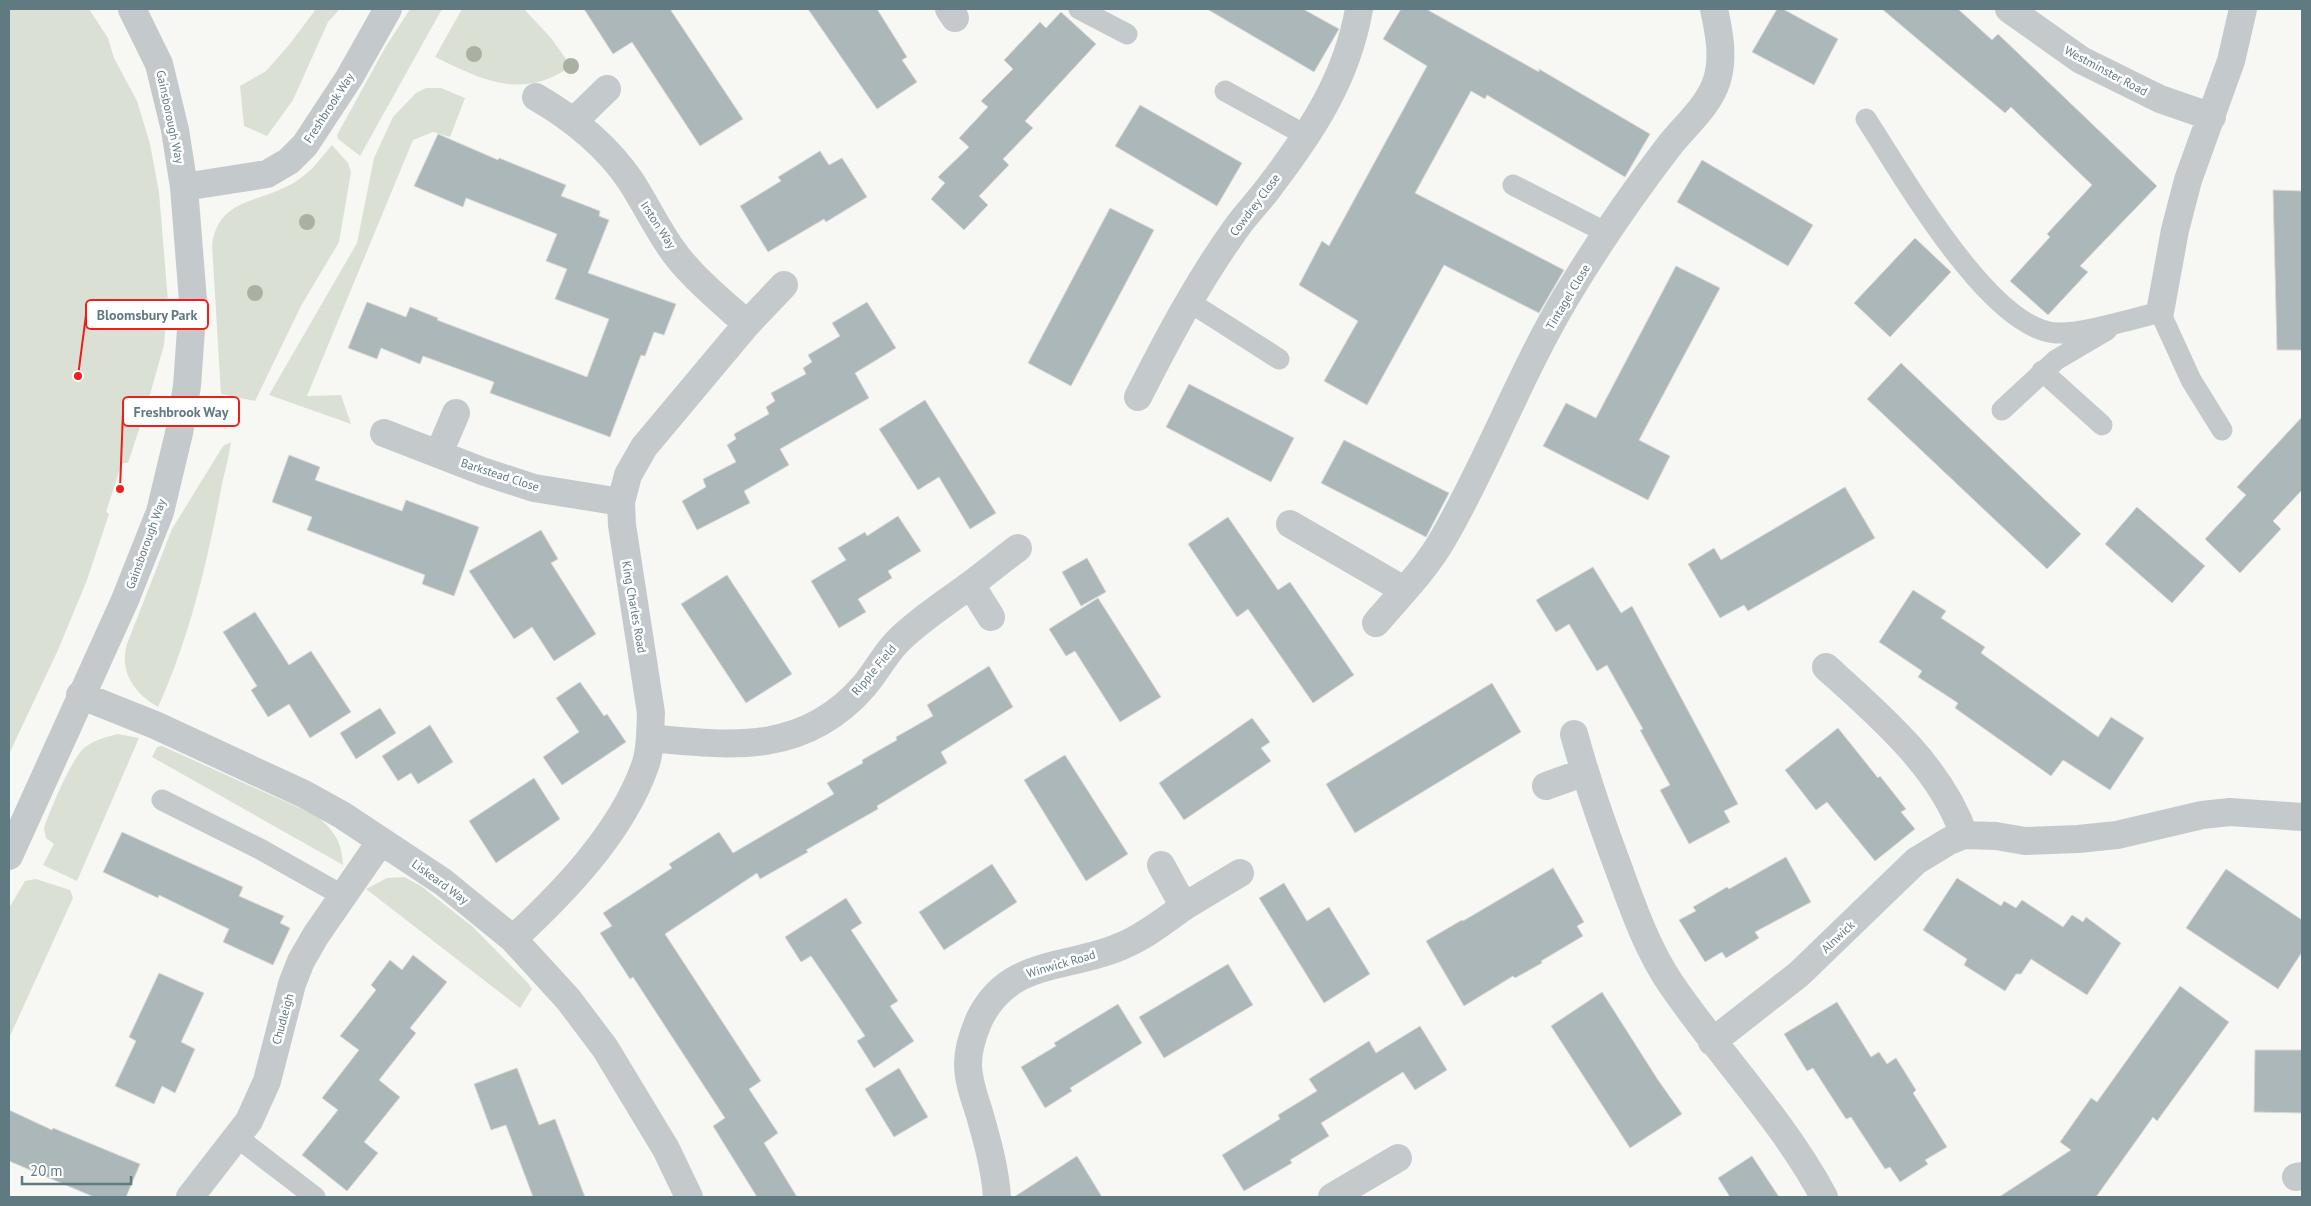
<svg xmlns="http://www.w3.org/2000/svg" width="2311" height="1206" font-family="'PT Sans',sans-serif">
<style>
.green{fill:#dbe0d4}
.building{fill:#abb7b9;stroke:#d9d8d6}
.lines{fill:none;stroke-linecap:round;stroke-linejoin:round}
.service{stroke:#c4cacc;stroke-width:21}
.minor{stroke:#c4cacc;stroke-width:28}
.tree{fill:#a9b2a2}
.labels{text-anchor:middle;stroke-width:5;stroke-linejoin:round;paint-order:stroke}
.street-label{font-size:12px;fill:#607a81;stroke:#fff}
.leader{fill:none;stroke:#f01d1b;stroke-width:2}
.callout-dot{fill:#f01d1b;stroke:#fff;stroke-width:2}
.callout{fill:#fff;stroke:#f01d1b;stroke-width:2}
.callout-label{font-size:14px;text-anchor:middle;font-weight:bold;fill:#607a81}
</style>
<rect width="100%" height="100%" fill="#f7f7f4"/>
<!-- green -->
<path class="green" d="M 9,9 L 89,9 L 108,38 L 114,58 L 137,101 L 150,144 L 159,192 L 168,301 L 164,345 L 147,405 L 128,463 L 122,463 L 106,512 L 109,514 L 87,580 L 58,650 L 9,754 Z
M 316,9 L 340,9 L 328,22 L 293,100 L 267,136 L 244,126 L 240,86 L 266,71 L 289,45 Z
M 410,9 L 442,9 L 360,156 L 338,139 L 337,135 L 385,48 Z
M 462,9 L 524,9 L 551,38 L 571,66 C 523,101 482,80 435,57 Z
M 426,88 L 441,88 L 465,98 L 450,137 L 433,132 L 413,140 L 307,396 L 341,395 L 351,424 L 269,395 L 357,243 L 374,158 L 393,117 L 416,93 Z
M 332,145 L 348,163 L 351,172 L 339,242 L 301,306 L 255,401 L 221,394 L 212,245 C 218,201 253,203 286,187 C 307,177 318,162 332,145 Z
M 231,442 C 229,457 225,470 222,484 C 208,559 190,637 158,707 C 134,693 119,672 127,644 L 172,529 L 223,446 Z
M 118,734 L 139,738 L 77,881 L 43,865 L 54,844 L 46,838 L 44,828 C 51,808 69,765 82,750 C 90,741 106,737 118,734 Z
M 162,746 L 315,815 C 333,829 342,841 343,865 L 152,757 L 157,747 Z
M 404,877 L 421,886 L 473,927 L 528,983 L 532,989 L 520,1008 L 366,889 L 387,878 Z
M 36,879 L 70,890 L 73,898 L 9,1038 L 9,908 L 25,881 Z"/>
<!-- building -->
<path class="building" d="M 584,9 L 670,9 L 743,119 L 700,146 L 632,42 L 613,54 Z
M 808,9 L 877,9 L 907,57 L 902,60 L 917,82 L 877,109 Z
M 1207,9 L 1303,9 L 1339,29 L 1314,72 Z
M 1401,9 L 1426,9 L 1539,72 L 1539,69 L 1650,134 L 1625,177 L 1487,95 L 1485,99 L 1471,91 L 1415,193 L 1564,270 L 1539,313 L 1444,265 L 1367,405 L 1324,381 L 1358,321 L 1299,285 L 1322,241 L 1329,246 L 1427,66 L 1383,39 Z
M 1777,9 L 1783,9 L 1838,39 L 1814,85 L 1752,52 Z
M 1882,9 L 1958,9 L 1992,40 L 1998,34 L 2157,186 L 2080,266 L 2088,272 L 2048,315 L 2010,281 L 2050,237 L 2047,234 L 2092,185 L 2011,107 L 2005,113 Z
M 1061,12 L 1096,44 L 1025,121 L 1033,128 L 1003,159 L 1009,165 L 979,196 L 988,205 L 964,230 L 931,199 L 945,183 L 938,177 L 969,147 L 959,138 L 988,107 L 981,101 L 1013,69 L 1004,60 L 1040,22 L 1046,28 Z
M 1140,105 L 1242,163 L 1217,206 L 1115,146 Z
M 438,134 L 498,160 L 499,158 L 566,185 L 561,196 L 600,211 L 599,216 L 609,220 L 588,273 L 676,304 L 664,335 L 654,332 L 645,356 L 641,355 L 610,437 L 490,393 L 494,382 L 423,356 L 420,364 L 381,348 L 377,359 L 348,348 L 367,302 L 406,317 L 410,307 L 438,318 L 437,320 L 587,377 L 609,319 L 555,299 L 567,269 L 546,261 L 557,234 L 466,198 L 463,207 L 414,186 Z
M 820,151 L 829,165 L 842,158 L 867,197 L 826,222 L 824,219 L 768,252 L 740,206 L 781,181 L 778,177 Z
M 1702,160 L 1813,225 L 1788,266 L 1677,202 Z
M 2273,190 L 2302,191 L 2302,350 L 2277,350 Z
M 1110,208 L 1154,230 L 1071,386 L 1028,363 Z
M 1915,238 L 1951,272 L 1890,337 L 1854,303 Z
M 1676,266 L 1720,288 L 1639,440 L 1670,456 L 1648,500 L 1543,446 L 1566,403 L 1596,418 Z
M 867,302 L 896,348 L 855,373 L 869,398 L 780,449 L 789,465 L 744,491 L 750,503 L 697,530 L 682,501 L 706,487 L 703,479 L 736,462 L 727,445 L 736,439 L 734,434 L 769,414 L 766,407 L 775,401 L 771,393 L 806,374 L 803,368 L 812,362 L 808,355 L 840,336 L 832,323 Z
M 1901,363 L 2081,534 L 2047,569 L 1867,399 Z
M 1189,384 L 1294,438 L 1271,482 L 1166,427 Z
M 925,400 L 996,513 L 970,529 L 939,477 L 918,490 L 879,429 Z
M 2302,417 L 2302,490 L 2273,521 L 2281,529 L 2240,573 L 2205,539 L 2246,495 L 2237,487 Z
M 1344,440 L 1449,493 L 1426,537 L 1321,483 Z
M 289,455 L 320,467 L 315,480 L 402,511 L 406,500 L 479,527 L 454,596 L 422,584 L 425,575 L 307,530 L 312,517 L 272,502 Z
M 1845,487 L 1875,538 L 1748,611 L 1744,605 L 1720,618 L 1688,564 L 1714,548 L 1721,560 Z
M 2137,507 L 2205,566 L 2172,603 L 2105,544 Z
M 898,516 L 921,551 L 888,571 L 892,578 L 858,599 L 866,612 L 839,628 L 811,581 L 846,560 L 838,548 L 865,532 L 867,536 Z
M 1228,517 L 1278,590 L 1290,582 L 1354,675 L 1313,703 L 1248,609 L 1237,617 L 1188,544 Z
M 541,530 L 558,559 L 551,563 L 596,634 L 554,661 L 532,627 L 514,639 L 469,571 Z
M 1087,558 L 1106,592 L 1081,606 L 1062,572 Z
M 1593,567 L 1621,613 L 1632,606 L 1738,804 L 1724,811 L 1730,822 L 1689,844 L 1660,790 L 1670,785 L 1640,730 L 1643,729 L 1607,665 L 1597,671 L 1569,624 L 1556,632 L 1536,600 Z
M 727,575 L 792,674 L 746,703 L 681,604 Z
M 1913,590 L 1946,611 L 1941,618 L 1985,647 L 1981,653 L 2098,737 L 2111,717 L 2144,738 L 2110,790 L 2063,760 L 2051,776 L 1955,708 L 1958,703 L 1918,677 L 1922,671 L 1879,642 Z
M 1098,598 L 1161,697 L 1120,722 L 1075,651 L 1066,656 L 1049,629 Z
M 255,612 L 289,665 L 311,651 L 351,712 L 310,738 L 289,704 L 268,717 L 251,690 L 257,686 L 223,632 Z
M 989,666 L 1013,707 L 941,752 L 947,763 L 877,806 L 878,809 L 806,850 L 808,852 L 760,879 L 757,873 L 665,934 L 761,1081 L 749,1089 L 778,1133 L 764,1143 L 797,1197 L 757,1197 L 713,1126 L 725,1118 L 633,977 L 630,979 L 600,933 L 612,926 L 603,913 L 672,868 L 669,864 L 719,832 L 733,853 L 834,794 L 827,783 L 863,763 L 862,760 L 897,740 L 896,737 L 933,716 L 927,705 Z
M 580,682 L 604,716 L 607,714 L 626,742 L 562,785 L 543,757 L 579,732 L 556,698 Z
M 1492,683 L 1521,732 L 1355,833 L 1326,784 Z
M 380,708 L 396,733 L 356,759 L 340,733 Z
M 1252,718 L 1270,742 L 1261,748 L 1271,761 L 1184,820 L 1159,783 Z
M 430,725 L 453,762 L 418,784 L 411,773 L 398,781 L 382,756 Z
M 1838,728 L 1878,778 L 1880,776 L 1906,809 L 1901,812 L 1915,829 L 1875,861 L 1827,802 L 1816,810 L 1785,770 Z
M 1065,755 L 1128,854 L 1086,881 L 1024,780 Z
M 534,778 L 560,819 L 496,863 L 469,821 Z
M 122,832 L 243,887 L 239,896 L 284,916 L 280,923 L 290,928 L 273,965 L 223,942 L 229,929 L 159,895 L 158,898 L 103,872 Z
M 1786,857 L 1811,902 L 1755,932 L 1759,938 L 1726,958 L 1722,952 L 1705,962 L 1679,920 L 1696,911 L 1693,907 L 1727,887 L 1729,889 Z
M 992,864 L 1017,902 L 944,950 L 919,912 Z
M 1553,868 L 1584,922 L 1577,926 L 1583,936 L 1541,961 L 1542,963 L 1515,978 L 1513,976 L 1464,1006 L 1426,941 L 1462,920 L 1463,921 Z
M 2226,869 L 2302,920 L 2302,952 L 2278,989 L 2186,928 Z
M 1957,878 L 2001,906 L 2004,901 L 2016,908 L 2022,900 L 2063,927 L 2072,915 L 2083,922 L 2086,917 L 2121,943 L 2087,995 L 2031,959 L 2021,974 L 2016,974 L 2005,991 L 1964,965 L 1967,959 L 1923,930 Z
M 1284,883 L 1307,921 L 1329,907 L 1370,974 L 1324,1003 L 1259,898 Z
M 846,898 L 862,923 L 851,930 L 898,1001 L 890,1006 L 914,1041 L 874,1068 L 857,1041 L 865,1036 L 837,994 L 811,956 L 801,962 L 785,937 Z
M 413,955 L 447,982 L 410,1028 L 416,1033 L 379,1080 L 400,1097 L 364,1142 L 378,1153 L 347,1191 L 302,1155 L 338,1110 L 322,1098 L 359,1050 L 340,1036 L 376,990 L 371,985 L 390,960 L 402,970 Z
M 1228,964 L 1253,1005 L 1164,1058 L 1139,1017 Z
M 159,973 L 204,993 L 181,1042 L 195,1049 L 175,1093 L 162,1086 L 154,1104 L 115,1086 L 136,1041 L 129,1037 Z
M 2180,986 L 2229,1022 L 2157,1121 L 2153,1117 L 2096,1197 L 1999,1197 L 2071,1150 L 2060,1142 L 2091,1098 L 2097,1102 Z
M 1602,992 L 1658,1080 L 1682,1114 L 1630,1148 L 1551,1026 Z
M 1837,1002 L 1871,1057 L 1879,1052 L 1887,1064 L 1896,1058 L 1916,1090 L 1913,1093 L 1947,1147 L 1925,1160 L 1928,1164 L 1900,1182 L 1890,1167 L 1885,1169 L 1851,1117 L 1846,1119 L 1813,1068 L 1807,1071 L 1784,1034 Z
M 1118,1004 L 1142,1043 L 1070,1088 L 1072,1091 L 1045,1108 L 1021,1067 L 1056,1046 L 1054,1043 Z
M 1420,1026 L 1447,1070 L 1415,1090 L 1403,1072 L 1321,1123 L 1329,1136 L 1290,1160 L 1292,1163 L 1244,1191 L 1222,1155 L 1280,1119 L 1278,1115 L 1317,1091 L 1309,1079 L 1369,1041 L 1376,1053 Z
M 2255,1050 L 2302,1050 L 2302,1113 L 2254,1112 Z
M 517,1068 L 539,1125 L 555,1119 L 585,1197 L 533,1197 L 506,1125 L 491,1130 L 474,1084 Z
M 899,1068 L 928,1117 L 894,1137 L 865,1089 Z
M 9,1110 L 52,1130 L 53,1128 L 140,1164 L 126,1197 L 94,1197 L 9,1161 Z
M 1077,1156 L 1102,1197 L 1014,1197 Z
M 1752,1156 L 1779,1197 L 1730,1197 L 1718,1178 Z"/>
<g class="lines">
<!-- service -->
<path class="service" d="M 1079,9 L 1127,34
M 1225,91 L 1307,136
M 1866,119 C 1901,172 1989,329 2056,333 C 2083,334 2132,319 2160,312 L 2191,380 L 2222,430
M 1513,185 L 1607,233
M 1188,301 L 1279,359
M 2042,371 L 2102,425
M 2002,410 L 2056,360 L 2107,330
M 162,800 L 260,849 L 345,897
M 238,1138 L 315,1197"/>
<!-- minor -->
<path class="minor" d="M 949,9 L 955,18
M 2009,9 L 2081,60 L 2160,99 L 2212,117
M 536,97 C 572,118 606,145 630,180 C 649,209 664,244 688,269 C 706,289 727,306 747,324
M 574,121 L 607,89
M 184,187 L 267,174 L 289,161 L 305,145 L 349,78 L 388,9
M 2160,312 L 2175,230 L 2188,180 L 2231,61 L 2243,9
M 1138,397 C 1168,338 1198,281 1237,227 C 1247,213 1260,200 1270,186 C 1312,131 1347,78 1359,9
M 384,433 L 482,471 L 534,488 L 621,502
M 439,453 L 456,413
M 1290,524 L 1404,590
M 971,585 L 991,617
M 1376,623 C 1400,595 1426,569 1444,537 C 1489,459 1520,374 1566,297 C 1596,247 1630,197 1666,150 C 1682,128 1709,107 1717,80 C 1724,57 1719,32 1714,9
M 1826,667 C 1878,714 1941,767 1964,835
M 80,695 L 155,725 L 304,794 L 342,815 L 443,882 L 513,939 L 568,999 L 605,1048 L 666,1149 L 689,1197
M 1574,734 C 1586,778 1601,821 1617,864 C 1632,905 1646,947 1671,984 C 1720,1056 1783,1120 1824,1197
M 650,738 C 732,746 804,755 864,686 C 876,672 885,654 898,641 C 920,619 946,603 970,585 C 986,573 1002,560 1018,548
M 1546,786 L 1585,772
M 9,856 L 125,600 L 160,512 L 179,433 L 187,386 L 193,301 L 184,187 L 175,130 L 159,64 L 132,9
M 1161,865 L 1184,907
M 513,939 C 564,892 621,833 645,766 C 651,750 650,730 651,713 L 622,525 L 621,502 L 628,475 L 644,447 L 747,324 L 784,285
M 1712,1042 L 1799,974 L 1916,861 L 1949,841 L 1964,835 L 1996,836 L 2025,841 L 2078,839 L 2117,835 L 2202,815 L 2230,812 L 2302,817
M 2296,1177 L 2302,1176
M 190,1197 L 249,1121 L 267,1081 L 292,984 L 301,961 L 316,935 L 381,841
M 997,1197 C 995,1168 987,1140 979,1112 C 974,1097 968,1080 968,1064 C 968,1049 973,1034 979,1020 C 1009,957 1070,970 1124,945 C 1147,935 1165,920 1185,906 C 1203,895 1222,884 1240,873
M 1332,1197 L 1398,1158"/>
</g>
<!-- trees -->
<g class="tree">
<circle cx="474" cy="54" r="8"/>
<circle cx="571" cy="66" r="8"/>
<circle cx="307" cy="222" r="8"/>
<circle cx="255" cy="293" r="8"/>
</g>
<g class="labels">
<!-- street labels -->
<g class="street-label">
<text transform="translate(2106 71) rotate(28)" y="4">Westminster Road</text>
<text transform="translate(329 108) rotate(-57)" y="4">Freshbrook Way</text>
<text transform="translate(170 117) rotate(78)" y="4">Gainsborough Way</text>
<text transform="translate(1255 205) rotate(-53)" y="4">Cowdrey Close</text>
<text transform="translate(658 225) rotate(57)" y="4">Irston Way</text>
<text transform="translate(1568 297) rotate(-59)" y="4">Tintagel Close</text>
<text transform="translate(500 475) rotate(18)" y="4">Barkstead Close</text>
<text transform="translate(146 544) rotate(-70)" y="4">Gainsborough Way</text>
<text transform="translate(634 607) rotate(80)" y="4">King Charles Road</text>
<text transform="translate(874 670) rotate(-50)" y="4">Ripple Field</text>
<text transform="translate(440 882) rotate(36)" y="4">Liskeard Way</text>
<text transform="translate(1838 937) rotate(-44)" y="4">Alnwick</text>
<text transform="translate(1061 964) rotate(-16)" y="4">Winwick Road</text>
<text transform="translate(283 1019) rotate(-75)" y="4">Chudleigh</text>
</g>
</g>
<!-- callouts -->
<path class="leader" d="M78 376L86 315M120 489L123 412"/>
<g class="callout-dot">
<circle cx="78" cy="376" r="5"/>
<circle cx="120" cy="489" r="5"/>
</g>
<g class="callout">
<rect x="86" y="300" width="122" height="29" rx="5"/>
<rect x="123" y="397" width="116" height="29" rx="5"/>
</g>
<g class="callout-label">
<text x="147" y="320">Bloomsbury Park</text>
<text x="181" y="417">Freshbrook Way</text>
</g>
<!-- border -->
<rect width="2311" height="1206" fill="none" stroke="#607a81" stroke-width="20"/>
<!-- scale -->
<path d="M22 1176v8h109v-8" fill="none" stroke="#607a81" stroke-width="2.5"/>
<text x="30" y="1176" font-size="15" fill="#607a81" stroke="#ffffff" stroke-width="4" paint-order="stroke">20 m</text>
</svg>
